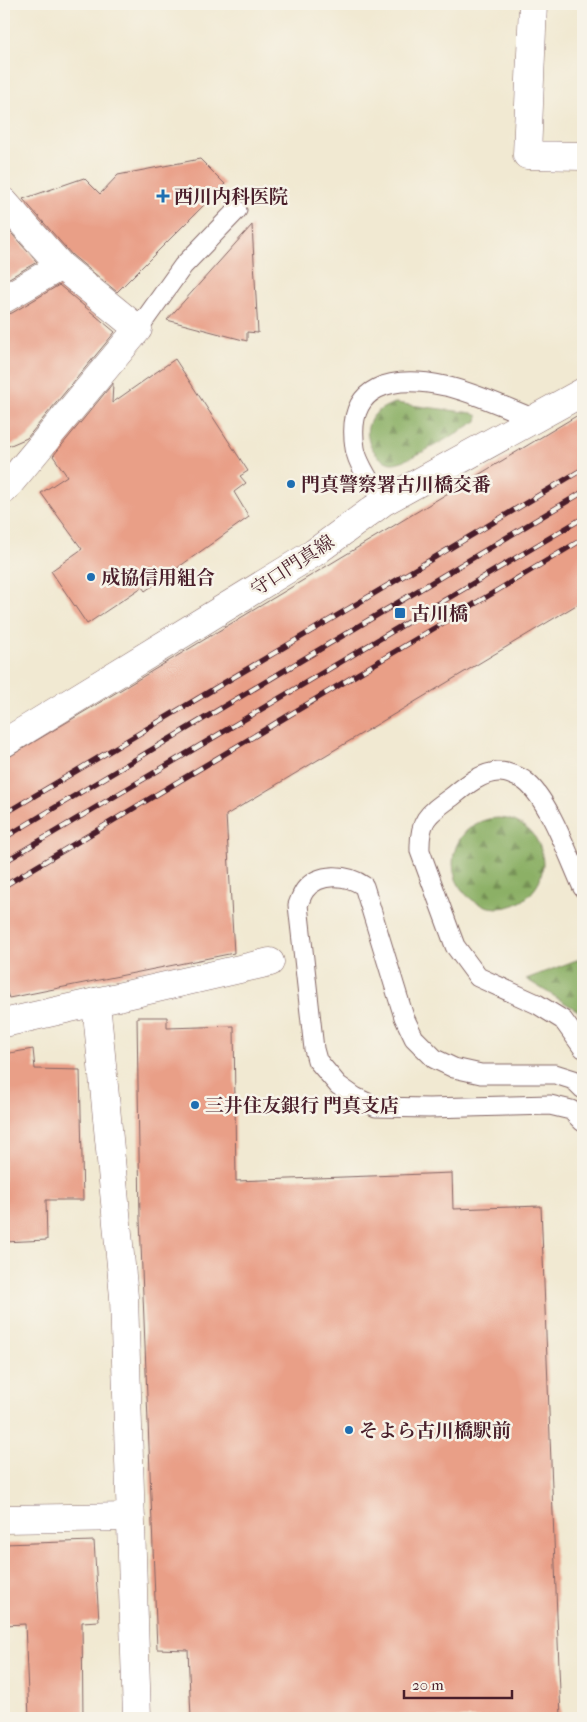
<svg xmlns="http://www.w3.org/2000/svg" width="587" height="1722" font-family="'IM FELL French Canon','Noto Serif JP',serif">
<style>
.forest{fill:url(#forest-firs);stroke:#6b6848}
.building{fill:#e99f87}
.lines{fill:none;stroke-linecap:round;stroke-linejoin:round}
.service-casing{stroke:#846665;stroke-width:21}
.pedestrian-casing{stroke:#846665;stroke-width:29}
.minor-casing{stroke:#846665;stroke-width:29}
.secondary-casing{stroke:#846665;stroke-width:29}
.service{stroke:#fff;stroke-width:19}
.pedestrian{stroke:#fff;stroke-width:28}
.minor{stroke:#fff;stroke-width:28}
.secondary{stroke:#fff;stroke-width:28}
.rail-casing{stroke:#4a1f2b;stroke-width:5.5}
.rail{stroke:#f7f3e8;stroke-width:4;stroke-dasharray:11;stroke-linecap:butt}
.poi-dot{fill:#1f6fb2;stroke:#f7f3e8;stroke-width:2}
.labels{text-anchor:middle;stroke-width:5;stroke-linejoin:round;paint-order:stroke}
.poi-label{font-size:19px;font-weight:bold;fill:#4a1f2b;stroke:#f7f3e8;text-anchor:start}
.street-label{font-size:19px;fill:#4a1f2b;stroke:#f7f3e8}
</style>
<defs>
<pattern id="forest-firs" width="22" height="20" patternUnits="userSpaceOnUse" patternTransform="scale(1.25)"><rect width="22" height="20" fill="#8cb066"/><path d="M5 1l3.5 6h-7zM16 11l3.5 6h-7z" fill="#748f54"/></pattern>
</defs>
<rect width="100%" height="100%" fill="#f7f3e8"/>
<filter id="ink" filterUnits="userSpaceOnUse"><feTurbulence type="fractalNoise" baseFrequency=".02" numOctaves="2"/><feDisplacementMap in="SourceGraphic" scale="10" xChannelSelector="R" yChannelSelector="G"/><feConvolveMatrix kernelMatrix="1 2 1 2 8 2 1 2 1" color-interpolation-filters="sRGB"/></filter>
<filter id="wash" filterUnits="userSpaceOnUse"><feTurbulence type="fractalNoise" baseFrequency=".0096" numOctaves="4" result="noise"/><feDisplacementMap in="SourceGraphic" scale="20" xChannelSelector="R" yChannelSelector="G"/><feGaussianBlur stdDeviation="1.12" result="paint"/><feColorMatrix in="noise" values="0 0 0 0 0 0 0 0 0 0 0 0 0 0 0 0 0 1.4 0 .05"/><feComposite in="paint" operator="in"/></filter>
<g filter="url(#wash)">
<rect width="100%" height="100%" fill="#f1e9d2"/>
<!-- forest -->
<path class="forest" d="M 395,403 L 472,413 L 478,416 L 477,421 C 461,430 406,465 391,463 C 375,460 363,438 369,424 C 373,412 385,406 395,403 Z
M453 863a45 45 0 1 1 90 0a45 45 0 1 1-90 0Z
M 582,958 L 583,1014 L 526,979 Z"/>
<g id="blocks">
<!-- building -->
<path class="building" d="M 200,159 L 225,184 L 117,292 L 72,255 L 23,199 L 84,178 L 100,194 L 118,175 Z
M 4,225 L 37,262 L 4,281 Z
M 252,225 L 258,333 L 247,332 L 247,341 L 167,320 Z
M 59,285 L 115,332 L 27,438 L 4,448 L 4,315 L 12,313 Z
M 175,359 L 248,471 L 240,476 L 246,483 L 234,492 L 249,517 L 145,591 L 142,587 L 87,624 L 51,571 L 82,549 L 41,493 L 67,476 L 53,456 L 113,383 L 112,403 Z
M 583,412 L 583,601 L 226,815 L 234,953 L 9,998 L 4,985 L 4,760 Z
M 137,1017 L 167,1017 L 167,1028 L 234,1026 L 236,1181 L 452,1173 L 453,1209 L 541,1206 L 561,1718 L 191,1718 L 188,1650 L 157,1649 L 140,1219 Z
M 33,1049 L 35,1069 L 80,1070 L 83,1200 L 46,1200 L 47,1240 L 4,1242 L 4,1054 Z
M 94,1541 L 99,1621 L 82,1622 L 83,1718 L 29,1718 L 25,1624 L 4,1625 L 4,1544 Z"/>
</g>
</g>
<g filter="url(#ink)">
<use href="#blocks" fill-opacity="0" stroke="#846665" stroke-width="1"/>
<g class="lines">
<defs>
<path id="service" d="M 138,329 L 183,266 L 237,210
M 383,502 C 374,488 357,464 355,448 C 345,383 394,375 445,386 C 471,391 509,409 535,419
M 583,888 C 570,860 549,799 525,781 C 520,777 506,772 500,772 C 483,771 465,786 453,796 C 428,814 419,819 420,851 L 455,946 L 478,977 L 537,1004 L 563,1020 L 583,1048
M 583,1089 L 574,1080 L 555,1074 L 481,1074 L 454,1068 L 435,1059 L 414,1038 L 404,1017 L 364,886 C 347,874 319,872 305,890 C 302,894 300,900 298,905 L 314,1049 L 317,1060 L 338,1085 L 355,1097 L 376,1107 L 429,1108 L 550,1105 L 571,1110 L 583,1122"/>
<path id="pedestrian" d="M 96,1002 L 270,962"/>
<path id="minor" d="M 533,4 L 527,155 L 583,156
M 4,202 L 61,266 L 138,329 L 4,490
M 4,299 L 61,266
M 4,1023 L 96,1002 L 124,1297 L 137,1718
M 4,1519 L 131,1517"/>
<path id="secondary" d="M 4,743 L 314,553 L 383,502 L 583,392"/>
</defs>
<!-- service casing -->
<use href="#service" class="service-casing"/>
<!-- pedestrian casing -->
<use href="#pedestrian" class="pedestrian-casing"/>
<!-- minor casing -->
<use href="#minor" class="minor-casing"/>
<!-- secondary casing -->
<use href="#secondary" class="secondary-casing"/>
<!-- service -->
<use href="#service" class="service"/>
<!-- pedestrian -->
<use href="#pedestrian" class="pedestrian"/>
<!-- minor -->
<use href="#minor" class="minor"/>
<!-- secondary -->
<use href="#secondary" class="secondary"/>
<defs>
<path id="rail" d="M 4,814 L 583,469
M 4,838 L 583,492
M 4,862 L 583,518
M 4,886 L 583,539"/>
</defs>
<!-- rail casing -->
<use href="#rail" class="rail-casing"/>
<!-- rail -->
<use href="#rail" class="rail"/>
</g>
</g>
<!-- markers -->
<g class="poi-dot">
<path d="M160.5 188.5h5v5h5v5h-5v5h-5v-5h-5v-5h5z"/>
<circle cx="291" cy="484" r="5"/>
<circle cx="91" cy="577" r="5"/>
<rect x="394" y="607" width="12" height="12" rx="2.5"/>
<circle cx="195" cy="1105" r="5"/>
<circle cx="349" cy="1430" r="5"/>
</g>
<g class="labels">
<!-- poi labels -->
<g class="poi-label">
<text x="174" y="203">西川内科医院</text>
<text x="301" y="491">門真警察署古川橋交番</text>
<text x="101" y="584">成協信用組合</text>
<text x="411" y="620">古川橋</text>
<text x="205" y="1112">三井住友銀行 門真支店</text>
<text x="359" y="1437">そよら古川橋駅前</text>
</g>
<!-- street labels -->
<g class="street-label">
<text transform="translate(292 565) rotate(-33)" y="7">守口門真線</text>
</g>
</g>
<!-- margin -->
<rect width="587" height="1722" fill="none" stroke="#f7f3e8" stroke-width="20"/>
<!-- scale -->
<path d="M404 1690v8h108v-8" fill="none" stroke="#4a1f2b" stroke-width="2.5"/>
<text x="412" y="1690" font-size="15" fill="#4a1f2b" stroke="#f7f3e8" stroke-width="4" paint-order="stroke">20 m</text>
</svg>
